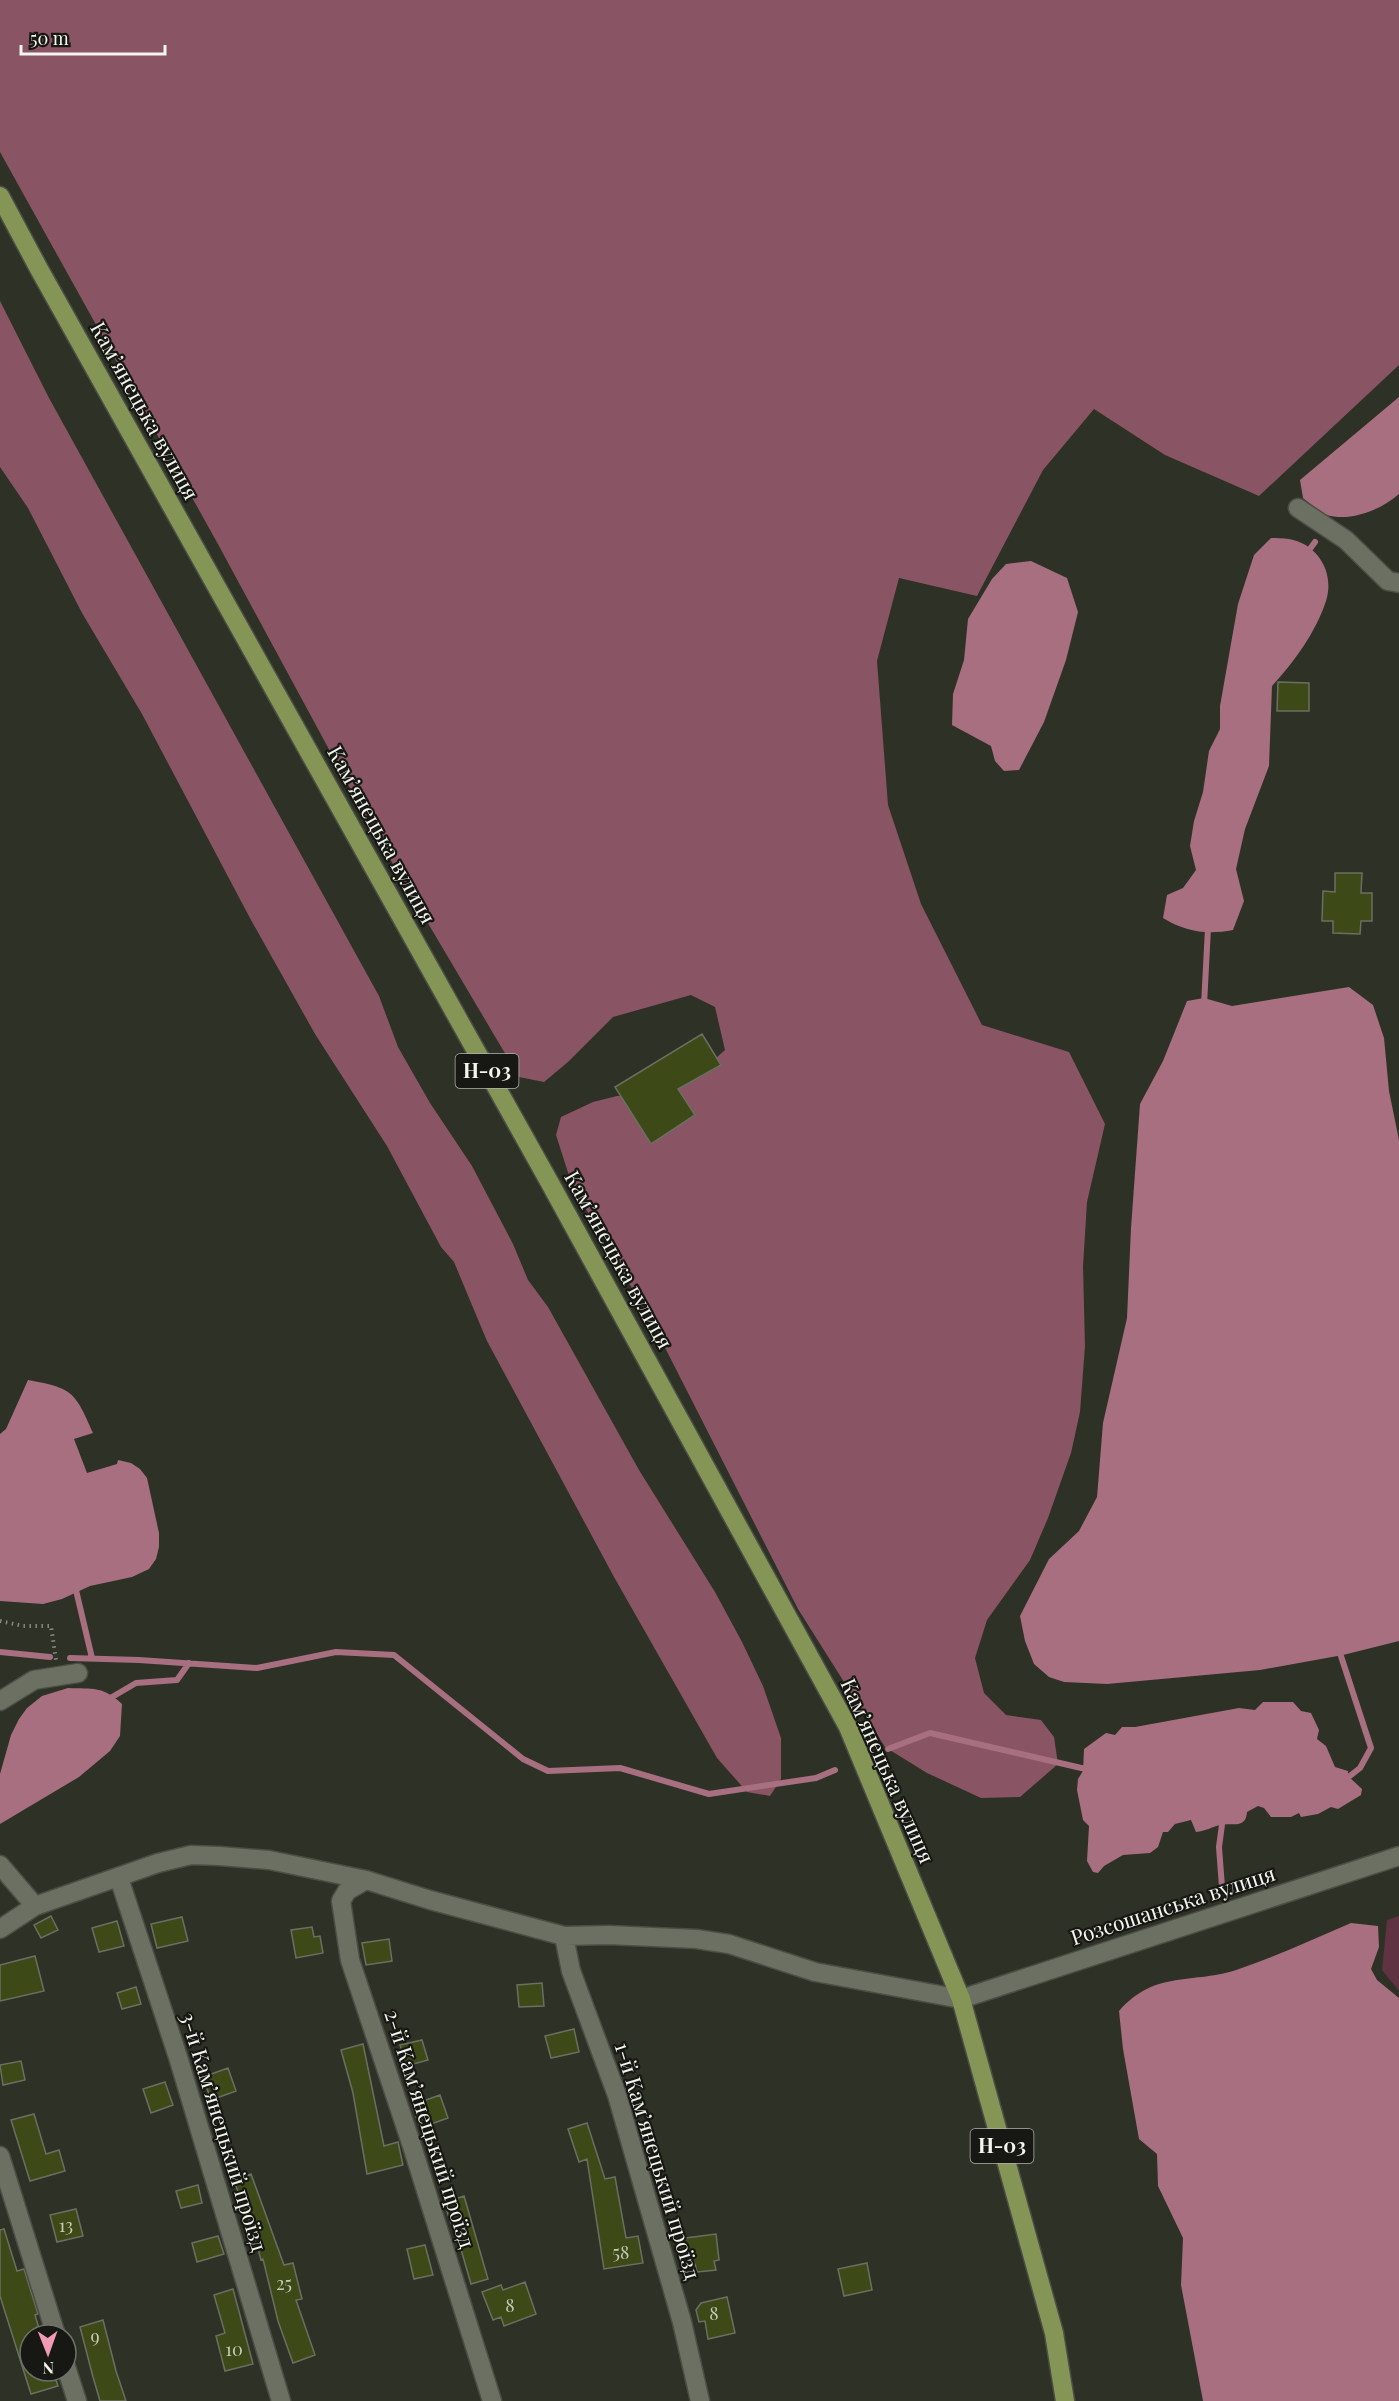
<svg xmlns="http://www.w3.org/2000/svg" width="1399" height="2401" font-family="'Playfair Display',serif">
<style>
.green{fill:#5f3341}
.forest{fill:#895464}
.water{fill:#a76f80}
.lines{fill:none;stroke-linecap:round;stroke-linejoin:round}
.stream{stroke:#a76f80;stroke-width:6}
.building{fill:#3d4917;stroke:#6b6f62;stroke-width:1.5}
.minor-casing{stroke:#4b4e45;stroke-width:21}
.major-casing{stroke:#4b4e45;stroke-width:21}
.path{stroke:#86897f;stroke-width:4;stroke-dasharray:1.5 4.5;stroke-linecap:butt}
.minor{stroke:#6c7063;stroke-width:18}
.major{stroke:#859555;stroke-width:18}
.labels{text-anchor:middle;stroke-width:4.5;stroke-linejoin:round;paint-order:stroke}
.number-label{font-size:18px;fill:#c6cbb8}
.shield{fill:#171813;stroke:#b1b3ac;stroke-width:1.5}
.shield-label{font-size:20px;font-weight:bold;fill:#f3f6ee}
.street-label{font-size:21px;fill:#f3f6ee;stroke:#171813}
</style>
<rect width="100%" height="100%" fill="#2e3126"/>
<!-- green -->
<path class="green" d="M 1399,1916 L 1399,1991 L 1382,1970 L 1387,1920 Z"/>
<!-- forest -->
<path class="forest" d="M 0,0 L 1399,0 L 1399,365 L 1259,496 L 1165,455 L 1094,409 L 1043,470 L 977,596 L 899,578 L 877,661 L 888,805 L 921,904 L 982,1025 L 1069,1052 L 1105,1124 L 1087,1202 L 1083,1266 L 1085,1346 L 1080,1412 L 1071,1453 L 1048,1518 L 1030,1560 L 987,1620 L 975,1658 L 984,1693 L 1006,1715 L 1041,1720 L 1054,1737 L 1058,1764 L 1020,1797 L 981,1798 L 927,1773 L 885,1747 L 798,1609 L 655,1328 L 572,1185 L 556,1135 L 561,1117 L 593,1102 L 617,1096 L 656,1095 L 698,1074 L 725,1050 L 715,1007 L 691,995 L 613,1017 L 568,1062 L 544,1082 L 519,1077 L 371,827 L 219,546 L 0,152 Z
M 0,301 L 49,398 L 379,996 L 398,1047 L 430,1103 L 472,1166 L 513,1244 L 528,1280 L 548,1307 L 639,1470 L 715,1592 L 742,1642 L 763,1686 L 781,1738 L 781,1779 L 770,1796 L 747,1792 L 717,1758 L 614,1577 L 487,1341 L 454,1262 L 441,1247 L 387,1146 L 315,1034 L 251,920 L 142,714 L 82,613 L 28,508 L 0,467 Z"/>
<!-- water -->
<path class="water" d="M 1399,397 L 1399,494 C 1381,510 1350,522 1327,515 C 1319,513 1310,503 1303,498 L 1300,480 Z
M 1271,538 C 1276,538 1283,538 1289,539 C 1318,544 1335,573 1326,601 C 1316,632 1294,662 1272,686 L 1269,766 L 1245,829 L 1236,869 L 1244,901 L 1233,930 C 1207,935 1186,932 1163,918 L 1167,895 L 1183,888 L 1196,870 L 1190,846 L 1194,821 L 1203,792 L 1209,751 L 1220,729 L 1220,706 L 1238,604 L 1254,555 Z
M 1031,561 L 1067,578 L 1078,612 L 1066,660 L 1044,722 L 1019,770 L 1004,771 L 995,761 L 991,746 L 952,725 L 953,694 L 964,660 L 968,619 L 992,579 L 1006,564 Z
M 1349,987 L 1373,1005 L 1384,1038 L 1389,1091 L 1399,1140 L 1399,1641 L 1343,1655 L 1260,1670 L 1107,1684 L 1064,1682 L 1049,1677 L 1034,1664 L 1025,1641 L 1020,1616 L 1049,1559 L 1079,1531 L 1097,1497 L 1103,1423 L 1127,1318 L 1131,1228 L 1140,1104 L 1163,1061 L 1187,1001 L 1204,998 L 1232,1006 Z
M 28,1380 C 72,1388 75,1391 93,1433 L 74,1439 L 87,1473 L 117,1464 L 118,1460 L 131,1463 L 140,1469 L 147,1478 L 159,1533 L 159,1547 L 156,1559 L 149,1569 L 132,1577 L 90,1586 L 62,1599 L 43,1604 L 0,1601 L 0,1434 L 6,1429 Z
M 68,1688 C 93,1689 103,1686 122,1704 L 120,1736 L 110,1751 L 79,1777 L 0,1824 L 0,1774 L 11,1735 L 19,1719 L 27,1708 L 42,1696 Z
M 1263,1702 L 1293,1702 L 1301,1711 L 1311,1713 L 1319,1730 L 1317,1739 L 1326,1746 L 1335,1767 L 1348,1771 L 1348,1776 L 1362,1789 L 1361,1795 L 1338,1809 L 1331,1807 L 1318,1814 L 1301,1817 L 1299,1813 L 1291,1817 L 1271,1817 L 1264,1808 L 1258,1806 L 1247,1812 C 1246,1830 1231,1822 1220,1825 C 1212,1827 1206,1831 1196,1832 L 1191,1820 L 1175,1824 L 1168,1832 L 1163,1832 L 1158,1847 L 1150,1853 L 1123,1855 L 1104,1866 L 1098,1873 L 1093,1872 L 1087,1861 L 1089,1826 L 1083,1820 L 1077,1790 L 1078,1779 L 1083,1771 L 1084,1749 L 1106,1733 L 1115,1735 L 1122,1727 L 1135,1727 L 1239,1708 L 1255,1710 Z
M 1351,1923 L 1378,1926 L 1379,1947 L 1371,1969 L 1377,1980 L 1399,1998 L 1399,2401 L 1203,2401 L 1181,2285 L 1183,2238 L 1158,2186 L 1157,2154 L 1139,2139 L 1123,2049 L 1119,2011 C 1156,1969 1193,1985 1239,1969 C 1277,1956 1314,1939 1351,1923 Z"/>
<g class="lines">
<!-- stream -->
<path class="stream" d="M 1307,553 L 1315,542
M 1204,1005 L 1208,928
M 75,1586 L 92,1658
M 1339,1650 L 1371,1748 L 1360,1768 L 1342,1782
M 0,1652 L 50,1657
M 70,1658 L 139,1660 L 257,1668 L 336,1652 L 394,1655 L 523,1759 L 548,1771 L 620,1768 L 709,1794 L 816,1778 L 835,1770
M 107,1700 L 136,1683 L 177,1680 L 189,1663
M 888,1749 L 930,1733 L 1090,1770
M 1222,1887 L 1219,1847 L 1223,1817"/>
</g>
<!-- building -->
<path class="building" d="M 1278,682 L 1309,683 L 1309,711 L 1277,711 Z
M 1335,873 L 1362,873 L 1361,893 L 1372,893 L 1372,921 L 1361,921 L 1360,934 L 1333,933 L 1333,921 L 1322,921 L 1323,891 L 1335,892 Z
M 702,1034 L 721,1065 L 678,1089 L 695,1115 L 651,1144 L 615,1087 Z
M 51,1916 L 58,1930 L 41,1938 L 34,1925 Z
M 182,1917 L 188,1941 L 157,1948 L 151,1924 Z
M 117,1921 L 124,1946 L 99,1952 L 92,1928 Z
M 312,1927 L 314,1937 L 320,1936 L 323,1953 L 296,1958 L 291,1930 Z
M 389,1939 L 392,1961 L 366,1965 L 362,1943 Z
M 35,1956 L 44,1991 L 0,2001 L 0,1965 Z
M 542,1983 L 544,2006 L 519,2007 L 517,1985 Z
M 136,1987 L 141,2004 L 122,2009 L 117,1993 Z
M 574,2029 L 579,2052 L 551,2058 L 545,2036 Z
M 422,2040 L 428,2060 L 406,2066 L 400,2045 Z
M 363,2044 L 384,2146 L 398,2142 L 403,2165 L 367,2174 L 353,2093 L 341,2050 Z
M 21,2061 L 25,2080 L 3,2085 L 0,2065 Z
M 228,2068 L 236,2091 L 211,2100 L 203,2077 Z
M 165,2082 L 173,2105 L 151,2113 L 143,2089 Z
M 440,2095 L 448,2118 L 420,2128 L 412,2105 Z
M 34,2114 L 46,2154 L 59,2150 L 65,2171 L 30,2181 L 11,2120 Z
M 587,2123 L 605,2179 L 615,2177 L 626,2238 L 638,2236 L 643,2263 L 604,2269 L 587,2159 L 579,2162 L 568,2129 Z
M 251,2174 L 284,2265 L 293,2263 L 302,2299 L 296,2300 L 315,2355 L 293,2363 L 278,2321 L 263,2259 L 261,2260 L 251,2225 L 234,2181 Z
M 198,2185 L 202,2203 L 181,2208 L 176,2191 Z
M 464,2196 L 488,2279 L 471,2284 L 456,2232 L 454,2232 L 444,2203 Z
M 76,2209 L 83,2236 L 57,2242 L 50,2215 Z
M 4,2229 L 17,2271 L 24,2269 L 38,2314 L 35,2315 L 41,2335 L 30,2335 L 30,2371 L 53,2371 L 58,2386 L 31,2394 L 0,2296 L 0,2230 Z
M 716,2234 L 719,2260 L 714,2261 L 716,2270 L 697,2272 L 695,2264 L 682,2266 L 678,2239 Z
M 218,2236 L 224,2254 L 197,2262 L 192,2243 Z
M 425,2245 L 433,2275 L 414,2279 L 407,2249 Z
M 867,2263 L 872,2290 L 844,2296 L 838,2269 Z
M 525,2282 L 536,2314 L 504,2326 L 501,2317 L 493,2320 L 482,2292 L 501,2285 L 503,2290 Z
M 233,2289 L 253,2364 L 225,2371 L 216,2336 L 225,2333 L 214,2295 Z
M 727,2297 L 735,2333 L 708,2339 L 705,2321 L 699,2322 L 696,2310 L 701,2303 Z
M 103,2320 L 116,2371 L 126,2401 L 100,2401 L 93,2377 L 80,2327 Z"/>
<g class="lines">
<defs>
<path id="minor" d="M 1298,508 L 1346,540 L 1388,581 L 1399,583
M 0,1701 L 34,1680 L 78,1673
M 0,1865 L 35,1906
M 119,1878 L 178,2057 L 281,2401
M 366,1880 L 347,1891 L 341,1901 L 350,1960 L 412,2146 L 492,2401
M 0,1929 L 35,1906 L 158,1863 L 191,1855 L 219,1856 L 269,1860 L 366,1880 L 430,1900 L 564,1936 L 609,1935 L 696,1939 L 729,1944 L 815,1972 L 961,1999 L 1399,1856
M 564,1936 L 571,1971 L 617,2095 L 682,2322 L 700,2401
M 0,2156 L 56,2335
M 66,2367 L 77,2401"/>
<path id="major" d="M 0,196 L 39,269 L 551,1185 L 848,1727 L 961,1999 L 1054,2333 L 1065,2401"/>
</defs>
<!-- minor casing -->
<use href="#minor" class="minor-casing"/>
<!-- major casing -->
<use href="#major" class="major-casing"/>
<!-- path -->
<path class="path" d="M 0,1621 L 23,1626 L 51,1626 L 56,1660"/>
<!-- minor -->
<use href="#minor" class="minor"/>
<!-- major -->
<use href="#major" class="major"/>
</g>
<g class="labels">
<!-- number labels -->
<g class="number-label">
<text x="66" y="2232">13</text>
<text x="621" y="2259">58</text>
<text x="284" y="2290">25</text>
<text x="510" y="2312">8</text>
<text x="714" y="2320">8</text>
<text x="95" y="2343">9</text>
<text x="234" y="2356">10</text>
</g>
<!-- shield labels -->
<g class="shield">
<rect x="455.5" y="1054" width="63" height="34" rx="4.5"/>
<rect x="970.5" y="2129" width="63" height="34" rx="4.5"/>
</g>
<g class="shield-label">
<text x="487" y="1078">Н-03</text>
<text x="1002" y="2153">Н-03</text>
</g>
<!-- street labels -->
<g class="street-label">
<text transform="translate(144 411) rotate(61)" y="7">Камʼянецька вулиця</text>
<text transform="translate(381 835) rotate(61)" y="7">Камʼянецька вулиця</text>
<text transform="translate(618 1260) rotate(61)" y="7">Камʼянецька вулиця</text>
<text transform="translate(887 1771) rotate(66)" y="7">Камʼянецька вулиця</text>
<text transform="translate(1173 1906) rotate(-18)" y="7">Розсошанська вулиця</text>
<text transform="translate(429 2129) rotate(72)" y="7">2-й Камʼянецький проїзд</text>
<text transform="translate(223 2132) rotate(73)" y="7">3-й Камʼянецький проїзд</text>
<text transform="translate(657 2161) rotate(73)" y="7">1-й Камʼянецький проїзд</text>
</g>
</g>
<!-- north arrow -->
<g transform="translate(48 2353) rotate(179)"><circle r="28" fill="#171813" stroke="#6f716b" stroke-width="1.5"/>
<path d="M0-4.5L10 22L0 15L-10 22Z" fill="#f09ab5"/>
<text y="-9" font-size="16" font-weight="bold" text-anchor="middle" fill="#f3f6ee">N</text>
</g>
<!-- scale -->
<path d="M21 45v9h144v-9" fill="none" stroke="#f3f6ee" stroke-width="3"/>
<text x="30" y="45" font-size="18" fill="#f3f6ee" stroke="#171813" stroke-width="4.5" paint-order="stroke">50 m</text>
</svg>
